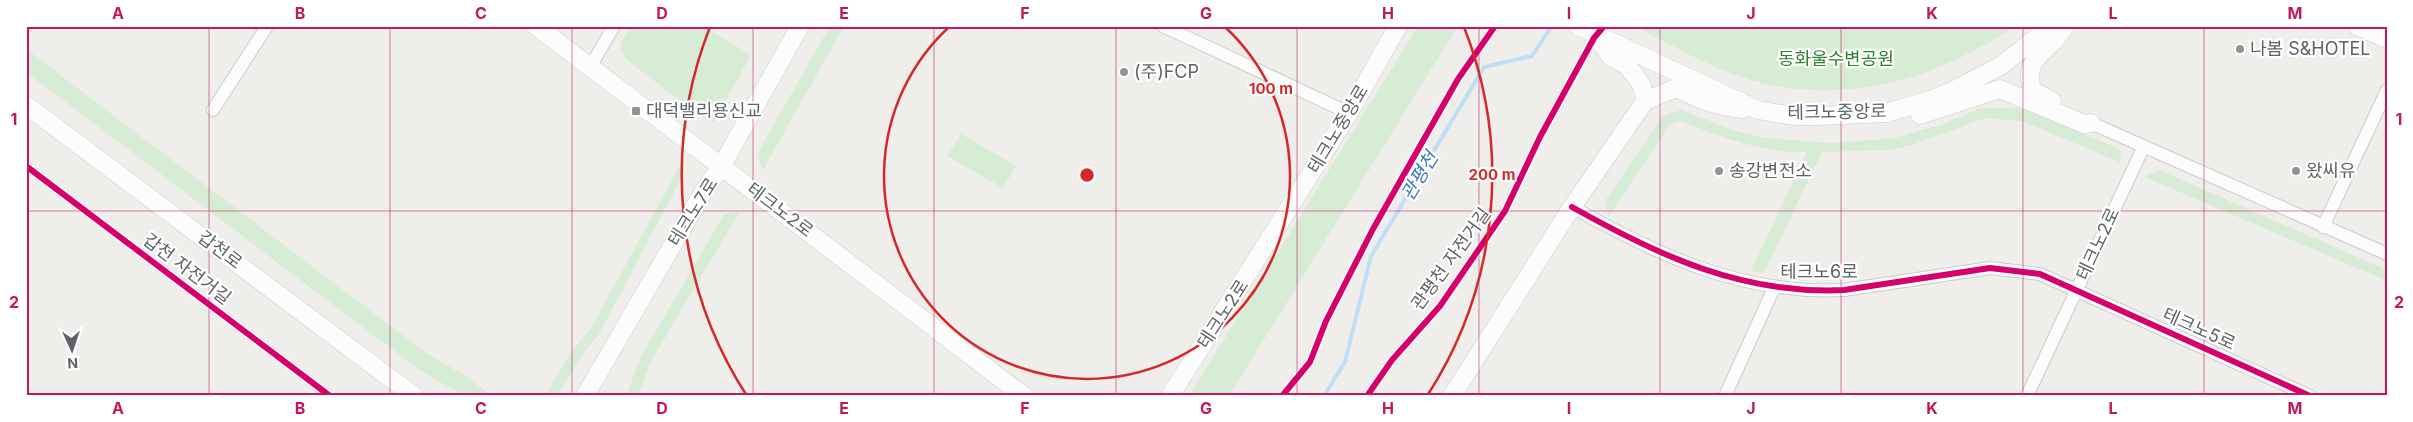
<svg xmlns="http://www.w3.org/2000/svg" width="2413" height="422" font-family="Inter,'Noto Sans KR',sans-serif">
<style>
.green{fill:#d6ecd4}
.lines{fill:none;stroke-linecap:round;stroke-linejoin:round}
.stream{stroke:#bfdff9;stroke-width:4}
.street-casing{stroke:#cbcbcb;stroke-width:14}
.secondary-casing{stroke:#cbcbcb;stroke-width:19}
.street{stroke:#fdfcfc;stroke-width:12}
.secondary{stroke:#fdfcfc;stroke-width:18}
.cycleway-casing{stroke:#fff;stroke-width:9}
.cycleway{stroke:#d6006c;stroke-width:6}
.grid{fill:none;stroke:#c2185b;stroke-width:1;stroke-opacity:0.55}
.ring{fill:none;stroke:#d62828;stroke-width:2.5}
.poi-dot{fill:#919496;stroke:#fff;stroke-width:2}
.labels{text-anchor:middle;stroke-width:4.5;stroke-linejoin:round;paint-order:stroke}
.poi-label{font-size:18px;fill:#5e6369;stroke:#fff;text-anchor:start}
.park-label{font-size:18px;fill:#2b8230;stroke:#fff}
.street-label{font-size:18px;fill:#5e6369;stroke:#fff}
.water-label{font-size:19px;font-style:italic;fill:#3a79bd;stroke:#fff}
.centre{fill:#d62828;stroke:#fff;stroke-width:2.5}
.ring-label{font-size:15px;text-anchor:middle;font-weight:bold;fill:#d62828;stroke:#fff;stroke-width:4.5;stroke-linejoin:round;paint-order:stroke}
.neatline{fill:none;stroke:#c2185b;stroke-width:2}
.grid-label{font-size:16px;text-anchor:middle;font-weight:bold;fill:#c2185b}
</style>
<rect width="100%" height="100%" fill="#efeeea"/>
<!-- green -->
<path class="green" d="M 631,26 L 710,26 L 708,29 L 751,55 L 714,122 L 702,117 L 628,61 C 615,46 621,42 631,26 Z
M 830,26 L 844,26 L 763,170 L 757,154 Z
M 1418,26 L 1458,26 L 1229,396 L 1189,396 Z
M 1634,26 L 2015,26 C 2004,35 1991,41 1979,48 C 1908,88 1823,103 1744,78 C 1705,65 1670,44 1634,26 Z
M 26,49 L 426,353 L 466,376 L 492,396 L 464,396 L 418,369 L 26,72 Z
M 1981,108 L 2023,108 L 2117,148 L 2122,156 L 2120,162 L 2021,121 L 1985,118 L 1912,145 L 1888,150 L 1822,152 L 1764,273 L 1751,271 L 1807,152 C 1763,153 1723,138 1682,121 L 1670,125 L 1609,216 L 1605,201 L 1664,115 L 1681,110 L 1733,130 L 1765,138 L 1830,143 L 1895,138 L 1946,123 Z
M 961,134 L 1016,166 L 1003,188 L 947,156 Z
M 682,162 L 683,175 L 599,334 L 583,353 L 557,396 L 545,396 L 573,350 L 591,328 Z
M 2159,170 L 2387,270 L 2387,281 L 2145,177 Z
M 740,211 L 650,363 L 638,396 L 626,396 L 641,356 L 724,215 Z"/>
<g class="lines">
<!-- stream -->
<path class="stream" d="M 1324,396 L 1345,362 L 1371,256 L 1484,67 L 1532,56 L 1552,26"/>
<defs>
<path id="street" d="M 1163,26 L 1349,113
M 590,67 L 614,26
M 213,110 L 267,26
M 2091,123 L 2387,254
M 1572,207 C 1659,256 1743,295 1844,290 L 1990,268 L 2040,274 L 2310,396
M 2323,227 L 2387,90
M 1725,396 L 1774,288
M 2027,396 L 2143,148"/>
<path id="secondary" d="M 536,26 L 1024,396
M 1578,26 L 1758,110 L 1793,116 L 1821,116 L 1886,113 L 1930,100 L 1954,90 L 2002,65 L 2051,26
M 2357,26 L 2387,39
M 1594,34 L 1611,57 L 1626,65 L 1634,74 L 1642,86 L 1645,101
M 1645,101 L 1676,88 C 1698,99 1718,107 1743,109
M 2052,101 L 2033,91 C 2019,58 2054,49 2065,26
M 26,105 L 414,396
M 1920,115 L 2000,89 L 2084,124 L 2091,123
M 585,396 L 705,189 L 721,167 L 800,26
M 1170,396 L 1349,113 L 1398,26
M 1452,396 L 1572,207 L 1645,101"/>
</defs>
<!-- street casing -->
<use href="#street" class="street-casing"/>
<!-- secondary casing -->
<use href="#secondary" class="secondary-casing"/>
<!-- street -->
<use href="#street" class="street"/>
<!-- secondary -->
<use href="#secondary" class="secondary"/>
<defs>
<path id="cycleway" d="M 26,166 L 330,396
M 1572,207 C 1659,256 1743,295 1844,290 L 1990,268 L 2040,274 L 2310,396
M 1282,396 L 1310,362 L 1326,321 L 1373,229 L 1458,79 L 1495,26
M 1367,396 L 1392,360 L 1440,306 L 1505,211 L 1540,137 L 1594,38 L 1604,26"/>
</defs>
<!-- cycleway casing -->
<use href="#cycleway" class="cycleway-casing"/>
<!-- cycleway -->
<use href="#cycleway" class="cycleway"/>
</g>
<!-- grid -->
<path class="grid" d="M 209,26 L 209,396M 390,26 L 390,396M 572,26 L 572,396M 753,26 L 753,396M 934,26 L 934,396M 1116,26 L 1116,396M 1297,26 L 1297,396M 1479,26 L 1479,396M 1660,26 L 1660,396M 1841,26 L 1841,396M 2023,26 L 2023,396M 2204,26 L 2204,396M 26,211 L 2387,211"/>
<!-- distance rings -->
<g class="ring">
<path d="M1225 27A203 203 0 1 1 949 27"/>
<path d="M747 396A405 405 0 0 1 710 27M1464 27A405 405 0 0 1 1427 396"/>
</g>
<!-- markers -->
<g class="poi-dot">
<circle cx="2240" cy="49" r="5"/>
<circle cx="1124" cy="72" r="5"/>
<rect x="631" y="106" width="10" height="10" rx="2.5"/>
<circle cx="1719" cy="171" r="5"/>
<circle cx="2296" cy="171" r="5"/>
</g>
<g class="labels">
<!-- poi labels -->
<g class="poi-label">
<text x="2250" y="55">나봄 S&amp;HOTEL</text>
<text x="1134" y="78">(주)FCP</text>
<text x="646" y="117">대덕밸리용신교</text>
<text x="1729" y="177">송강변전소</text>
<text x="2306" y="177">왔씨유</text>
</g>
<!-- park labels -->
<g class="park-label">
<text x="1836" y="65">동화울수변공원</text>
</g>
<!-- street labels -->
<g class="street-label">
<text transform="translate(1837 112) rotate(-1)" y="6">테크노중앙로</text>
<text transform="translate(1338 129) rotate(-59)" y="6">테크노중앙로</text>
<text transform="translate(780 210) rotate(37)" y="6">테크노2로</text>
<text transform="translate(693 212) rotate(-58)" y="6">테크노7로</text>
<text transform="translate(2098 244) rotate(-65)" y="6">테크노2로</text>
<text transform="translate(220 250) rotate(37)" y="6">갑천로</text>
<text transform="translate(1451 259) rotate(-54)" y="6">관평천 자전거길</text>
<text transform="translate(187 269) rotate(37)" y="6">갑천 자전거길</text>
<text x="1819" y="278">테크노6로</text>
<text transform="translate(1223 314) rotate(-57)" y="6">테크노2로</text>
<text transform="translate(2199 329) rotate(24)" y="6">테크노5로</text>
</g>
<!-- water labels -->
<g class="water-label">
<text transform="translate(1419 176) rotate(-59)" y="7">관평천</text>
</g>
</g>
<circle cx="1087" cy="175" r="8" class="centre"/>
<g class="ring-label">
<text x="1271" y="94">100 m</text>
<text x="1492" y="180">200 m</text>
</g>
<!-- border -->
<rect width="2413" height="422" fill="none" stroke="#ffffff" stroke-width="55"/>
<!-- north arrow -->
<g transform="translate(72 350) rotate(177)" stroke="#ffffff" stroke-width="4" paint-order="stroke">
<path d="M0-4L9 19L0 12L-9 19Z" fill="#5e6369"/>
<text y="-8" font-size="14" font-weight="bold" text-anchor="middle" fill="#5e6369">N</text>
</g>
<rect x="28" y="28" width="2358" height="366" class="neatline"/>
<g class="grid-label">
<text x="118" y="19">A</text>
<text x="300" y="19">B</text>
<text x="481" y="19">C</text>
<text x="662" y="19">D</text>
<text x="844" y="19">E</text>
<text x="1025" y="19">F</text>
<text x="1206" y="19">G</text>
<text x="1388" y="19">H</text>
<text x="1569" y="19">I</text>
<text x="1751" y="19">J</text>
<text x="1932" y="19">K</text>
<text x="2113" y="19">L</text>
<text x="2295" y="19">M</text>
<text x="14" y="125">1</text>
<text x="2399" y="125">1</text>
<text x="14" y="308">2</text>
<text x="2399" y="308">2</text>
<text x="118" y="414">A</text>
<text x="300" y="414">B</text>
<text x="481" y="414">C</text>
<text x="662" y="414">D</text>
<text x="844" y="414">E</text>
<text x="1025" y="414">F</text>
<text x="1206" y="414">G</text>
<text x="1388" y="414">H</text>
<text x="1569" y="414">I</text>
<text x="1751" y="414">J</text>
<text x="1932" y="414">K</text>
<text x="2113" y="414">L</text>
<text x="2295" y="414">M</text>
</g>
</svg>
